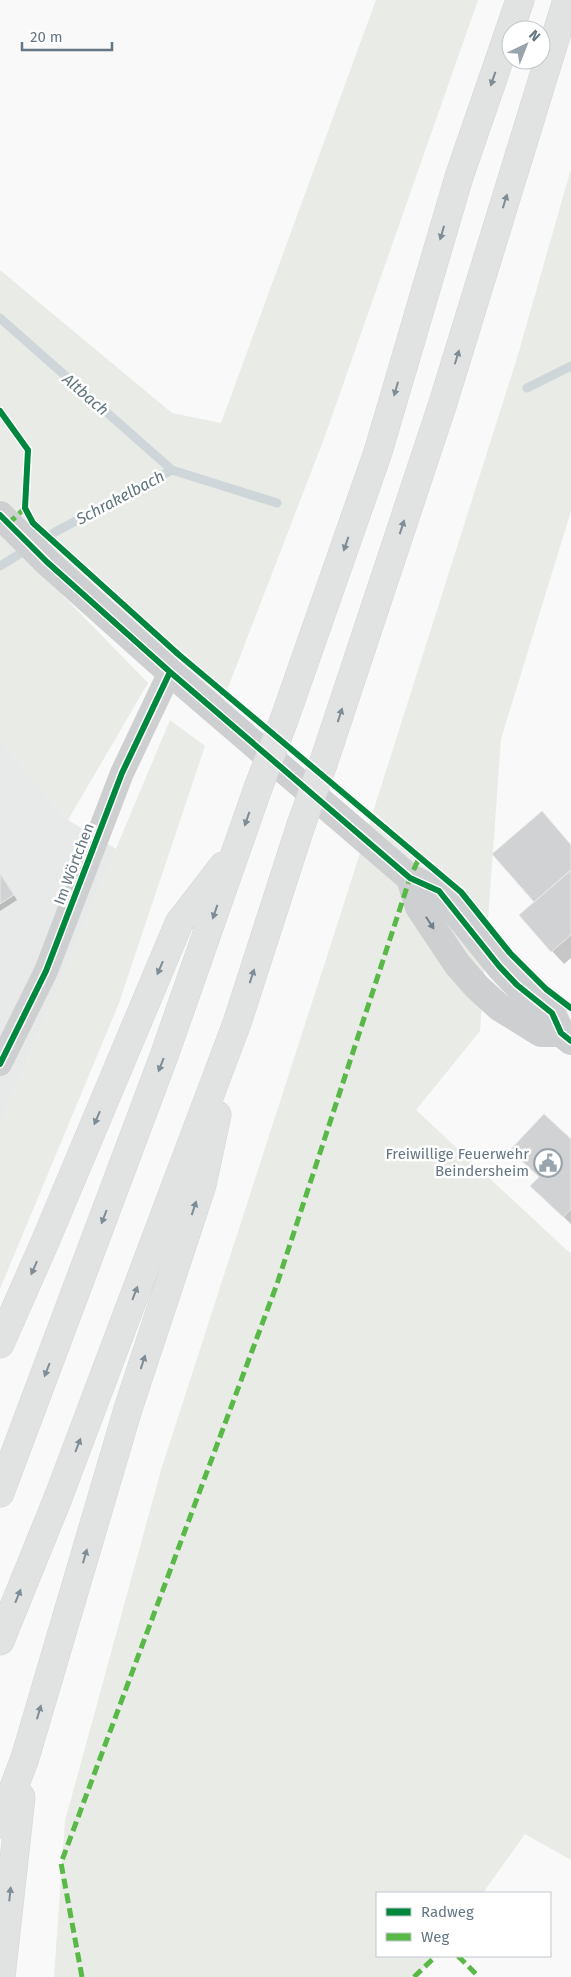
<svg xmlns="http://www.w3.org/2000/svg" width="571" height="1977" font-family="'Fira Sans',sans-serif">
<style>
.built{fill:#e8e9e9}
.green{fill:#e8ebe6}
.shadow{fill:#0003}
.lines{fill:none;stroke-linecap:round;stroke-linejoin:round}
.stream{stroke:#ced6d9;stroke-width:9}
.building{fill:#d0d2d3;stroke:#e8e8e8}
.motorway-casing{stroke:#d5d6d6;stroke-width:29}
.minor{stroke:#cecfd0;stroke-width:24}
.tertiary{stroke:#cecfd0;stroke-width:28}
.motorway{stroke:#e1e2e2;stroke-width:28}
.motorway-bridge-casing{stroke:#d5d6d6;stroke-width:29;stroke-linecap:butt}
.motorway-bridge{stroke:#e1e2e2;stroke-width:28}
.quiet{stroke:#58b947;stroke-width:5;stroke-dasharray:10 5;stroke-linecap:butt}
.cycleway-casing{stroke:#fff;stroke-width:9}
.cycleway{stroke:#00873e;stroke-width:6}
.oneway{fill:#7e8c96}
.oneway2{fill:#707f8b}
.labels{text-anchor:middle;stroke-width:5;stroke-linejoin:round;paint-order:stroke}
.street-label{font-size:15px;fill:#657683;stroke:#fff}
.poi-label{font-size:15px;fill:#657683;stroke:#fff;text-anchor:end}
.water-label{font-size:16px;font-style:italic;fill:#60757c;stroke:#fff}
</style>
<rect width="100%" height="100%" fill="#f9f9f9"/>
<!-- built -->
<path class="built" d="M 0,740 L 68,820 L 116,849 L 0,1125 Z"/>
<!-- green -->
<path class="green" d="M 376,0 L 478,0 L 325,436 L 219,711 L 129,637 L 0,500 L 0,270 L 172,413 L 221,423 Z
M 571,169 L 571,511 L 501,739 L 480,1031 L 416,1110 L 571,1254 L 571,1860 L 525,1834 L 483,1893 L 377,1893 L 377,1956 L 436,1956 L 414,1977 L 54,1977 L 65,1821 L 161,1470 L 340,916 L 517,358 Z
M 0,531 L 148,683 L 68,820 L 0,740 Z
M 170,720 L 205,746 L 119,1003 L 0,1289 L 0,1125 Z"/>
<!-- shadow -->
<path class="shadow" d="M 571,845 L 571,958 L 564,964 L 552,951 L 535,902 L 494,854 Z
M 0,873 L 17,900 L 0,911 Z
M 571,1141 L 571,1224 L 547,1201 Z"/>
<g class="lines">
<!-- stream -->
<path class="stream" d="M 0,318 L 172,470
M 527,388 L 571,366
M 0,566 L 57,531 L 172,470 L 277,503"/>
</g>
<!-- building -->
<path class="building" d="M 542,811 L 571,845 L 571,870 L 534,902 L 492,854 Z
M 571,870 L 571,935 L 551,952 L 519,915 Z
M 0,873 L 14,895 L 0,904 Z
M 544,1114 L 571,1139 L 571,1209 L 563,1217 L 530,1186 L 539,1177 L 510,1150 Z"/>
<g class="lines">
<defs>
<path id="motorway" d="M 284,720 L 378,452 L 459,177 L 520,0
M 324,761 L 443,403 L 567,0
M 0,1344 L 45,1242 L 179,923 L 223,866
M 0,1493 L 164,1056 L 258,788
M 0,1641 L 58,1498 L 237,1023 L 301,825
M 0,1824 L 25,1758 L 128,1409 L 202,1185 L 217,1115
M 1,1977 L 21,1797"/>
</defs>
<!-- motorway casing -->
<use href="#motorway" class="motorway-casing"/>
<!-- minor -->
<path class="minor" d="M 0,1064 L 46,971 L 122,773 L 170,672"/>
<!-- tertiary -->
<path class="tertiary" d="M 0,515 L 47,562 L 170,672 L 410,878 L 439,891 L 499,966 L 517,985 L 552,1013 L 561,1033 L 571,1041
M 410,878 L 419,907 L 457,964 L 477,987 L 499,1007 L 541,1033 L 561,1033"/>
<!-- motorway -->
<use href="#motorway" class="motorway"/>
<defs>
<path id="motorway-bridge" d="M 258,788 L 284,720
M 301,825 L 324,761"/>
</defs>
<!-- motorway-bridge casing -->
<use href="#motorway-bridge" class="motorway-bridge-casing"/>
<!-- motorway-bridge -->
<use href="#motorway-bridge" class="motorway-bridge"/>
<!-- quiet -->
<path class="quiet" d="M 8,524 L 25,508
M 458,1956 L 479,1977
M 82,1977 L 61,1863 L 277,1284 L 410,878 L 420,856
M 414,1977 L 436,1956"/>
<defs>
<path id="cycleway" d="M 0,411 L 28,450 L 25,508 L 33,523 L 178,654 L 461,892 L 510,953 L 546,989 L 571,1008
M 0,515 L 47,562 L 170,672 L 410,878 L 439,891 L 499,966 L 517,985 L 552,1013 L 561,1033 L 571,1041
M 0,1064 L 46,971 L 122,773 L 170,672"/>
</defs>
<!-- cycleway casing -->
<use href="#cycleway" class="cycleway-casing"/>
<!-- cycleway -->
<use href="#cycleway" class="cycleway"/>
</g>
<!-- one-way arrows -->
<defs><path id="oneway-solid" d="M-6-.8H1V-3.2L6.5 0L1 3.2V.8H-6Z" transform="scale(1.25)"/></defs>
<g class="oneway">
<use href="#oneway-solid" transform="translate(493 79) rotate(109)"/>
<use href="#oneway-solid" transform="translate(505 201) rotate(-73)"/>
<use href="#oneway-solid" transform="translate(442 233) rotate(106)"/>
<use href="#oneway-solid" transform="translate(457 357) rotate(-73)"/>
<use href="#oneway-solid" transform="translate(396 389) rotate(106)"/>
<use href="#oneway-solid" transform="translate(402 527) rotate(-72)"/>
<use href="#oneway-solid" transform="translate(346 544) rotate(109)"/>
<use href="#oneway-solid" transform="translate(340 715) rotate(-72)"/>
<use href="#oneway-solid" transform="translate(247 819) rotate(109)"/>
<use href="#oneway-solid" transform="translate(215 912) rotate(109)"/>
<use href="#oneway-solid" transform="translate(160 968) rotate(113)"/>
<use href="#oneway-solid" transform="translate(252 976) rotate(-72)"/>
<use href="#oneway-solid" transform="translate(161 1065) rotate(111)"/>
<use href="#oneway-solid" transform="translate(97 1118) rotate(113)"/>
<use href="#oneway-solid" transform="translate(194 1208) rotate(-72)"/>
<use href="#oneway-solid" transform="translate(104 1217) rotate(111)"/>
<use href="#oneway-solid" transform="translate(34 1268) rotate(114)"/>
<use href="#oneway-solid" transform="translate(135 1293) rotate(-69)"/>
<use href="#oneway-solid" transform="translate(143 1362) rotate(-72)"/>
<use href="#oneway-solid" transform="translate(47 1370) rotate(111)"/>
<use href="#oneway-solid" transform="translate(78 1445) rotate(-69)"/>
<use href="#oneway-solid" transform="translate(85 1556) rotate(-74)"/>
<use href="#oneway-solid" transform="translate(18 1596) rotate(-68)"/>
<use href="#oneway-solid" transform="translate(39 1712) rotate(-74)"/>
<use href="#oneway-solid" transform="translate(10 1894) rotate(-84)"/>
</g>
<use class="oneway2" href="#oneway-solid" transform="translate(430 923) rotate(57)"/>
<!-- icons -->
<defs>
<symbol id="civic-ring" viewBox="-11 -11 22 22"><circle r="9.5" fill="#fff" stroke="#99a4ac" stroke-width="1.5"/><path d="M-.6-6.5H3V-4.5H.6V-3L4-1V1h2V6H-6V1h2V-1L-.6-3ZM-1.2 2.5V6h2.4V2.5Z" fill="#99a4ac"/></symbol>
</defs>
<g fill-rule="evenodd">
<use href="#civic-ring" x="532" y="1147" width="32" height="32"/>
</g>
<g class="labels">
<!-- street labels -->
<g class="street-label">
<text transform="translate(74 864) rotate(-69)" y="5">Im Wörtchen</text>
</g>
<!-- poi labels -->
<g class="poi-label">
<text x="529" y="1159">Freiwillige Feuerwehr<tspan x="529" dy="17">Beindersheim</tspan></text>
</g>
<!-- water labels -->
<g class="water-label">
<text transform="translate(86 394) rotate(41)" y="6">Altbach</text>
<text transform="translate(120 497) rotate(-28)" y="6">Schrakelbach</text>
</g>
</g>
<!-- legend -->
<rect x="376" y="1892" width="175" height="65" fill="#ffffff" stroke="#c1c8cd"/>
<rect x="386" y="1908" width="25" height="8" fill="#00873e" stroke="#c1c8cd"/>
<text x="421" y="1917" font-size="15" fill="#657683">Radweg</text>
<rect x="386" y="1933" width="25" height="8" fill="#58b947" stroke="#c1c8cd"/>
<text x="421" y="1942" font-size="15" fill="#657683">Weg</text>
<!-- north arrow -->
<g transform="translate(526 45) rotate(43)"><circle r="24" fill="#ffffff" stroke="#c1c8cd"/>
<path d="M0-4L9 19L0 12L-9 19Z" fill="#99a4ac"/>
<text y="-8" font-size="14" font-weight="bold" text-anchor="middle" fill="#657683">N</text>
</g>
<!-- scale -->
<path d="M22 42v8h90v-8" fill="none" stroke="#657683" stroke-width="2.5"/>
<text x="30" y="42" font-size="15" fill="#657683" stroke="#ffffff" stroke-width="4" paint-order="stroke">20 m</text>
</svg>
